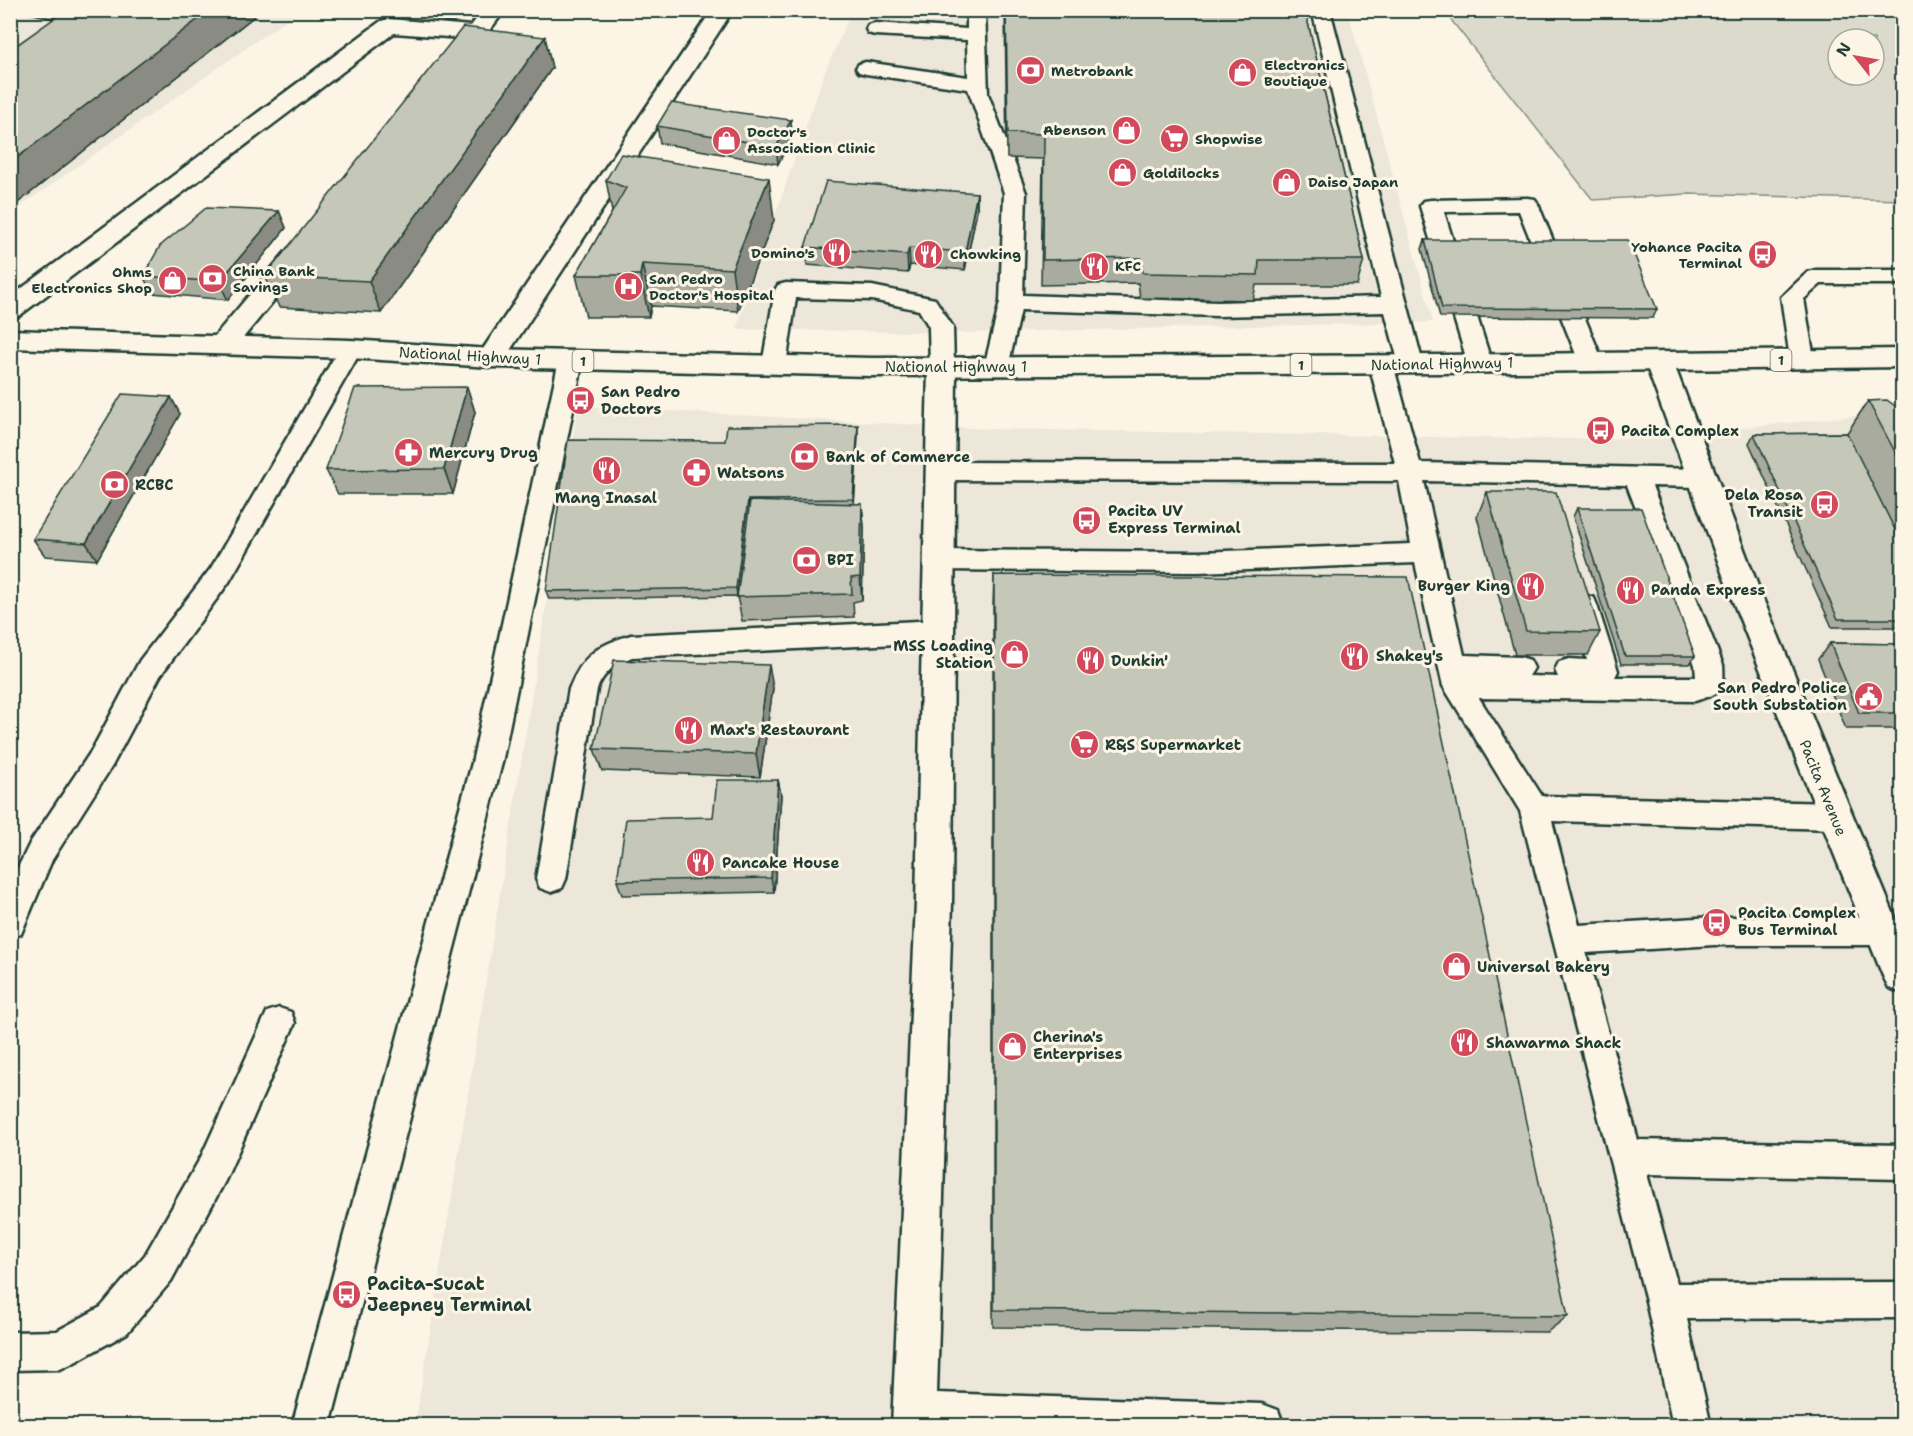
<svg xmlns="http://www.w3.org/2000/svg" width="1913" height="1436" font-family="'Shantell Sans',sans-serif">
<style>
.built{fill:#ece7d8}
.green{fill:#dcdacc;stroke:#7e8c80;stroke-width:1.5;fill-rule:evenodd}
.lines{fill:none;stroke-linecap:round;stroke-linejoin:round}
.lane-casing{stroke:#1f3d34;stroke-width:5}
.street-casing{stroke:#1f3d34;stroke-width:5}
.secondary-casing{stroke:#1f3d34;stroke-width:5}
.highway-casing{stroke:#1f3d34;stroke-width:5}
.lane{fill:#fcf5e5;fill-rule:evenodd}
.street{fill:#fcf5e5;fill-rule:evenodd}
.secondary{fill:#fcf5e5;fill-rule:evenodd}
.highway{fill:#fcf5e5;fill-rule:evenodd}
.wall{fill:#a9ab9f;stroke:#1f3d34;stroke-width:1.5}
.shaded-wall{fill:#8a8b82;stroke:#1f3d34;stroke-width:1.5}
.building{fill:#c5c7b9;stroke:#1f3d34;stroke-width:1.5}
.labels{text-anchor:middle;stroke-width:6;stroke-linejoin:round;paint-order:stroke}
.far-poi-label{font-size:14px;font-weight:bold;fill:#1f3d34;stroke:#fcf5e5;text-anchor:start}
.shield{fill:#fcf5e5;stroke:#617469;stroke-width:1.5}
.shield-label{font-size:14px;font-weight:bold;fill:#1f3d34}
.street-label{font-size:15px;fill:#1f3d34;stroke:#fcf5e5}
.poi-label{font-size:15px;font-weight:bold;fill:#1f3d34;stroke:#fcf5e5;text-anchor:start}
.near-poi-label{font-size:18px;font-weight:bold;fill:#1f3d34;stroke:#fcf5e5;text-anchor:start}
</style>
<rect width="100%" height="100%" fill="#fcf5e5"/>
<filter id="ink" filterUnits="userSpaceOnUse"><feTurbulence type="fractalNoise" baseFrequency=".0167" numOctaves="2"/><feDisplacementMap in="SourceGraphic" scale="12" xChannelSelector="R" yChannelSelector="G"/><feConvolveMatrix kernelMatrix="1 2 1 2 8 2 1 2 1" color-interpolation-filters="sRGB"/></filter>
<g filter="url(#ink)">
<!-- built -->
<path class="built" d="M 852,10 L 1348,11 L 1433,322 L 957,333 L 736,329 L 824,74 Z
M 11,11 L 299,11 L 11,213 Z
M 578,406 L 989,429 L 1546,439 L 1644,438 L 1902,411 L 1902,1425 L 415,1426 Z"/>
<!-- green -->
<path class="green" d="M 1444,11 L 1902,11 L 1902,200 L 1688,194 L 1593,200 ZM 1838,39 L 1874,39 L 1874,75 L 1838,75 Z"/>
<g class="lines">
<defs>
<path id="lane" d="M 967,10 L 985,10 L 988,94 L 1026,193 L 1023,295 L 1218,302 L 1381,297 L 1312,10 L 1330,10 L 1423,364 L 1419,370 L 1411,372 L 1403,370 L 1399,364 L 1385,312 L 1218,316 L 1021,310 L 1008,367 L 1004,373 L 996,375 L 988,373 L 984,367 L 1000,302 L 1004,193 L 968,89 L 866,74 L 859,72 L 856,68 L 859,64 L 866,62 L 968,77 L 967,40 L 875,35 L 868,33 L 866,29 L 868,25 L 875,23 L 967,29 Z
M 1527,198 L 1535,199 L 1538,204 L 1603,362 L 1599,368 L 1591,370 L 1583,368 L 1579,362 L 1519,211 L 1444,212 L 1492,364 L 1488,370 L 1480,372 L 1472,370 L 1468,364 L 1420,206 L 1423,201 L 1431,200 Z
M 1816,270 L 1902,270 L 1902,284 L 1821,284 L 1804,299 L 1814,359 L 1810,365 L 1802,367 L 1794,365 L 1790,359 L 1781,297 L 1808,272 Z
M 786,283 L 872,286 L 935,299 L 953,327 L 954,368 L 950,374 L 942,376 L 934,374 L 930,368 L 929,327 L 919,310 L 872,300 L 796,298 L 786,365 L 782,371 L 774,373 L 766,371 L 762,365 L 775,290 L 778,285 Z
M 350,341 L 358,344 L 362,349 L 229,582 L 160,676 L 112,766 L 52,860 L 21,934 L 10,938 L 10,884 L 30,843 L 92,750 L 140,660 L 211,568 L 342,344 Z
M 571,352 L 579,354 L 583,360 L 502,763 L 330,1426 L 292,1426 L 472,763 L 559,360 L 563,354 Z
M 1381,356 L 1389,358 L 1393,364 L 1420,463 L 1700,469 L 1709,472 L 1713,478 L 1709,484 L 1700,487 L 1652,486 L 1723,665 C 1725,692 1720,693 1695,701 L 1479,698 L 1542,796 L 1835,803 L 1846,807 L 1850,816 L 1846,825 L 1835,829 L 1552,821 L 1579,925 L 1714,917 L 1883,917 L 1894,921 L 1899,931 L 1894,941 L 1883,945 L 1714,945 L 1586,953 L 1638,1140 L 1902,1145 L 1902,1179 L 1647,1174 L 1677,1283 L 1902,1282 L 1902,1318 L 1687,1319 L 1711,1426 L 1673,1426 L 1646,1301 L 1520,811 L 1443,686 L 1415,563 L 1198,572 L 940,570 L 931,567 L 927,560 L 931,553 L 940,550 L 1198,552 L 1411,544 L 1399,481 L 941,480 L 932,477 L 928,471 L 932,465 L 941,462 L 1395,463 L 1369,364 L 1373,358 ZM 1424,481 L 1627,485 L 1695,665 L 1696,677 L 1615,677 L 1618,671 L 1597,605 L 1594,598 L 1584,595 L 1574,598 L 1571,605 L 1587,660 L 1569,659 L 1559,662 L 1555,670 L 1558,677 L 1529,676 L 1534,668 L 1530,660 L 1520,657 L 1464,655 Z
M 939,620 L 949,624 L 953,631 L 949,638 L 939,642 L 632,657 C 615,664 604,672 597,689 L 566,879 L 562,888 L 551,892 L 540,888 L 536,879 L 569,689 C 583,655 596,646 631,635 Z
M 279,1008 L 291,1012 L 295,1023 L 225,1181 L 171,1281 L 127,1333 L 73,1363 L 60,1369 L 10,1370 L 10,1332 L 57,1331 L 101,1307 L 145,1255 L 201,1157 L 267,1012 Z"/>
<path id="street" d="M 483,10 L 505,10 L 470,56 L 462,58 L 454,56 L 451,51 L 461,38 L 394,33 L 19,316 L 10,318 L 10,297 L 381,21 L 389,19 L 471,26 Z
M 712,10 L 733,10 L 501,364 L 491,367 L 481,364 L 477,358 L 481,352 Z
M 298,246 L 307,248 L 311,254 L 307,260 L 233,350 L 223,353 L 213,350 L 210,344 L 213,338 L 289,248 Z"/>
<path id="secondary" d="M 1659,353 L 1669,356 L 1673,362 L 1761,594 L 1902,934 L 1902,993 L 1889,988 L 1883,976 L 1730,594 L 1645,362 L 1649,356 Z
M 942,359 L 952,362 L 956,368 L 952,903 L 937,1393 L 1262,1404 L 1278,1410 L 1284,1426 L 892,1426 L 916,903 L 928,368 L 932,362 Z"/>
<path id="highway" d="M 10,330 L 350,340 L 491,349 L 871,358 L 1442,355 L 1902,349 L 1902,367 L 1442,373 L 871,376 L 491,367 L 350,358 L 10,348 Z"/>
</defs>
<!-- lane casing -->
<use href="#lane" class="lane-casing"/>
<!-- street casing -->
<use href="#street" class="street-casing"/>
<!-- secondary casing -->
<use href="#secondary" class="secondary-casing"/>
<!-- highway casing -->
<use href="#highway" class="highway-casing"/>
<!-- lane -->
<use href="#lane" class="lane"/>
<!-- street -->
<use href="#street" class="street"/>
<!-- secondary -->
<use href="#secondary" class="secondary"/>
<!-- highway -->
<use href="#highway" class="highway"/>
</g>
<!-- wall -->
<path class="wall" d="M 17,10 L 262,10 L 10,209 L 10,50 L 54,19 Z
M 1005,10 L 1305,10 L 1364,260 L 1357,285 L 1256,285 L 1253,300 L 1140,298 L 1138,283 L 1041,285 L 1043,159 L 1007,158 Z
M 545,37 L 552,68 L 381,313 L 279,307 L 265,276 Z
M 791,120 L 792,137 L 778,164 L 660,143 L 657,126 Z
M 606,180 L 774,220 L 738,311 L 651,306 L 649,317 L 586,317 L 576,275 L 612,212 Z
M 977,193 L 977,210 L 965,270 L 910,265 L 908,273 L 807,265 L 805,247 Z
M 279,211 L 286,228 L 228,300 L 152,293 L 143,276 Z
M 1425,240 L 1657,309 L 1653,318 L 1440,317 L 1422,249 Z
M 467,387 L 475,412 L 453,494 L 338,494 L 326,470 Z
M 171,397 L 180,414 L 97,560 L 45,556 L 33,539 Z
M 1868,401 L 1902,411 L 1902,627 L 1832,627 L 1749,443 L 1754,434 L 1847,433 Z
M 858,434 L 854,504 L 862,504 L 864,528 L 862,600 L 853,602 L 854,617 L 742,621 L 737,596 L 549,599 L 546,591 Z
M 1487,492 L 1600,632 L 1588,655 L 1515,655 L 1477,517 Z
M 1577,508 L 1695,656 L 1690,664 L 1621,664 L 1573,517 Z
M 994,575 L 1568,1316 L 1547,1332 L 993,1327 L 993,605 Z
M 1830,643 L 1902,644 L 1902,729 L 1846,729 L 1818,659 Z
M 773,688 L 760,777 L 602,771 L 594,749 Z
M 778,780 L 781,795 L 774,892 L 622,895 L 617,881 L 713,817 Z"/>
<!-- shaded-wall -->
<path class="shaded-wall" d="M 210,10 L 262,10 L 10,209 L 10,163 Z
M 545,37 L 552,68 L 381,313 L 369,281 Z
M 791,120 L 792,137 L 778,164 L 776,147 Z
M 769,178 L 774,220 L 738,311 L 732,269 Z
M 977,193 L 977,210 L 965,270 L 965,252 Z
M 279,211 L 286,228 L 228,300 L 219,282 Z
M 909,248 L 910,265 L 908,273 L 907,255 Z
M 642,264 L 651,306 L 649,317 L 640,275 Z
M 467,387 L 475,412 L 453,494 L 444,469 Z
M 171,397 L 180,414 L 97,560 L 86,543 Z
M 858,425 L 858,434 L 854,508 L 853,499 Z
M 748,500 L 750,509 L 737,596 L 736,588 Z
M 862,504 L 864,528 L 862,600 L 860,577 Z
M 769,665 L 773,688 L 760,777 L 756,754 Z
M 778,780 L 781,795 L 774,892 L 771,878 Z"/>
<!-- building -->
<path class="building" d="M 66,10 L 210,10 L 10,163 L 10,50 Z
M 1006,10 L 1305,10 L 1364,260 L 1259,260 L 1258,275 L 1143,273 L 1141,258 L 1043,260 L 1044,134 L 1008,133 Z
M 463,27 L 545,37 L 369,281 L 265,276 Z
M 671,103 L 791,120 L 776,147 L 657,126 Z
M 621,154 L 769,178 L 732,269 L 642,264 L 640,275 L 576,275 L 626,188 L 606,180 Z
M 826,181 L 977,193 L 965,252 L 909,248 L 907,255 L 805,247 Z
M 206,208 L 279,211 L 219,282 L 143,276 L 160,246 Z
M 1425,240 L 1628,240 L 1657,309 L 1442,308 Z
M 467,387 L 444,469 L 326,470 L 355,388 Z
M 122,394 L 171,397 L 86,543 L 33,539 Z
M 1887,400 L 1902,411 L 1902,465 L 1868,401 Z
M 858,425 L 853,499 L 748,500 L 736,588 L 546,591 L 568,440 L 725,441 L 727,426 Z
M 1847,433 L 1902,544 L 1902,619 L 1838,619 L 1754,434 Z
M 1487,492 L 1556,492 L 1600,632 L 1526,631 Z
M 750,501 L 862,504 L 860,577 L 851,578 L 852,594 L 737,597 Z
M 1577,508 L 1641,508 L 1695,656 L 1625,656 Z
M 994,575 L 1408,577 L 1568,1316 L 994,1310 Z
M 1830,643 L 1902,644 L 1902,713 L 1859,713 Z
M 614,660 L 769,665 L 756,754 L 594,749 Z
M 717,780 L 778,780 L 771,878 L 617,881 L 626,819 L 713,817 Z"/>
</g>
<!-- icons -->
<defs>
<symbol id="bank-disc" viewBox="-11 -11 22 22"><circle r="9.5" fill="#d1495b" stroke="#fcf5e5"/><path d="M-6-4H6V4H-6ZM0-2.3a2.3 2.3 0 1 0 0 4.6a2.3 2.3 0 1 0 0-4.6Z" fill="#fff"/></symbol>
<symbol id="shop-disc" viewBox="-11 -11 22 22"><circle r="9.5" fill="#d1495b" stroke="#fcf5e5"/><path d="M-5-2.5h2.3a2.7 3.5 0 0 1 5.4 0H5L5.5 6h-11ZM-1.5-2.5h3a1.5 2.3 0 0 0-3 0Z" fill="#fff"/></symbol>
<symbol id="supermarket-disc" viewBox="-11 -11 22 22"><circle r="9.5" fill="#d1495b" stroke="#fcf5e5"/><path d="M-6-5.5h2.5l.6 2H6L4.5 2H-2.5L-4.4-4H-6ZM-1.5 3.2a1.3 1.3 0 1 0 .1 0ZM3 3.2a1.3 1.3 0 1 0 .1 0Z" fill="#fff"/></symbol>
<symbol id="restaurant-disc" viewBox="-11 -11 22 22"><circle r="9.5" fill="#d1495b" stroke="#fcf5e5"/><path d="M-5-6h1v4h1v-4h1v4h1v-4h1v5L-1.5 .5V6h-2V.5L-5-1ZM5-6V6H3V1.5H1.5Q1.5-4 5-6Z" fill="#fff"/></symbol>
<symbol id="bus-disc" viewBox="-11 -11 22 22"><circle r="9.5" fill="#d1495b" stroke="#fcf5e5"/><path d="M-5-6H5V4H4V6H2V4H-2V6H-4V4H-5ZM-3.5-4V0h7V-4ZM-3.5 1.2v1.5H-2V1.2ZM2 1.2v1.5H3.5V1.2Z" fill="#fff"/></symbol>
<symbol id="hospital-disc" viewBox="-11 -11 22 22"><circle r="9.5" fill="#d1495b" stroke="#fcf5e5"/><path d="M-5-5h3v3.5h4V-5h3V5h-3V1.5h-4V5h-3Z" fill="#fff"/></symbol>
<symbol id="pharmacy-disc" viewBox="-11 -11 22 22"><circle r="9.5" fill="#d1495b" stroke="#fcf5e5"/><path d="M-2-6h4v4h4v4h-4v4h-4v-4h-4v-4h4Z" fill="#fff"/></symbol>
<symbol id="civic-disc" viewBox="-11 -11 22 22"><circle r="9.5" fill="#d1495b" stroke="#fcf5e5"/><path d="M-.6-6.5H3V-4.5H.6V-3L4-1V1h2V6H-6V1h2V-1L-.6-3ZM-1.2 2.5V6h2.4V2.5Z" fill="#fff"/></symbol>
</defs>
<g fill-rule="evenodd">
<use href="#bank-disc" x="1014" y="54" width="33" height="33"/>
<use href="#shop-disc" x="1226" y="56" width="33" height="33"/>
<use href="#shop-disc" x="1110" y="114" width="33" height="33"/>
<use href="#supermarket-disc" x="1158" y="122" width="33" height="33"/>
<use href="#shop-disc" x="710" y="124" width="33" height="33"/>
<use href="#shop-disc" x="1106" y="156" width="33" height="33"/>
<use href="#shop-disc" x="1270" y="166" width="33" height="33"/>
<use href="#restaurant-disc" x="820" y="236" width="33" height="33"/>
<use href="#restaurant-disc" x="912" y="238" width="33" height="33"/>
<use href="#bus-disc" x="1746" y="238" width="33" height="33"/>
<use href="#restaurant-disc" x="1078" y="250" width="33" height="33"/>
<use href="#bank-disc" x="196" y="262" width="33" height="33"/>
<use href="#shop-disc" x="156" y="264" width="33" height="33"/>
<use href="#hospital-disc" x="612" y="270" width="33" height="33"/>
<use href="#bus-disc" x="564" y="384" width="33" height="33"/>
<use href="#bus-disc" x="1584" y="414" width="33" height="33"/>
<use href="#pharmacy-disc" x="392" y="436" width="33" height="33"/>
<use href="#bank-disc" x="788" y="440" width="33" height="33"/>
<use href="#restaurant-disc" x="590" y="454" width="33" height="33"/>
<use href="#pharmacy-disc" x="680" y="456" width="33" height="33"/>
<use href="#bank-disc" x="98" y="468" width="33" height="33"/>
<use href="#bus-disc" x="1808" y="488" width="33" height="33"/>
<use href="#bus-disc" x="1070" y="504" width="33" height="33"/>
<use href="#bank-disc" x="790" y="544" width="33" height="33"/>
<use href="#restaurant-disc" x="1514" y="570" width="33" height="33"/>
<use href="#restaurant-disc" x="1614" y="574" width="33" height="33"/>
<use href="#shop-disc" x="998" y="638" width="33" height="33"/>
<use href="#restaurant-disc" x="1338" y="640" width="33" height="33"/>
<use href="#restaurant-disc" x="1074" y="644" width="33" height="33"/>
<use href="#civic-disc" x="1852" y="680" width="33" height="33"/>
<use href="#restaurant-disc" x="672" y="714" width="33" height="33"/>
<use href="#supermarket-disc" x="1068" y="728" width="33" height="33"/>
<use href="#restaurant-disc" x="684" y="846" width="33" height="33"/>
<use href="#bus-disc" x="1700" y="906" width="33" height="33"/>
<use href="#shop-disc" x="1440" y="950" width="33" height="33"/>
<use href="#restaurant-disc" x="1448" y="1026" width="33" height="33"/>
<use href="#shop-disc" x="996" y="1030" width="33" height="33"/>
<use href="#bus-disc" x="330" y="1278" width="33" height="33"/>
</g>
<g class="labels">
<!-- far-poi labels -->
<g class="far-poi-label">
<text x="1264" y="70">Electronics<tspan x="1264" dy="16">Boutique</tspan></text>
<text x="1051" y="76">Metrobank</text>
<text x="1106" y="135" text-anchor="end">Abenson</text>
<text x="747" y="137">Doctor's<tspan x="747" dy="16">Association Clinic</tspan></text>
<text x="1195" y="144">Shopwise</text>
<text x="1143" y="178">Goldilocks</text>
<text x="1308" y="187">Daiso Japan</text>
<text x="1742" y="252" text-anchor="end">Yohance Pacita<tspan x="1742" dy="16">Terminal</tspan></text>
<text x="815" y="258" text-anchor="end">Domino's</text>
<text x="950" y="259">Chowking</text>
<text x="1115" y="271">KFC</text>
<text x="233" y="276">China Bank<tspan x="233" dy="16">Savings</tspan></text>
<text x="152" y="277" text-anchor="end">Ohms<tspan x="152" dy="16">Electronics Shop</tspan></text>
<text x="649" y="284">San Pedro<tspan x="649" dy="16">Doctor's Hospital</tspan></text>
</g>
<!-- shield labels -->
<g class="shield">
<rect x="1770.5" y="349" width="21" height="22" rx="4.5"/>
<rect x="572.5" y="350" width="21" height="22" rx="4.5"/>
<rect x="1290.5" y="354" width="21" height="22" rx="4.5"/>
</g>
<g class="shield-label">
<text x="1781" y="365">1</text>
<text x="583" y="366">1</text>
<text x="1301" y="370">1</text>
</g>
<!-- street labels -->
<g class="street-label">
<text transform="translate(470 356) rotate(3)" y="5">National Highway 1</text>
<text transform="translate(1442 364) rotate(-1)" y="5">National Highway 1</text>
<text x="956" y="372">National Highway 1</text>
<text transform="translate(1823 788) rotate(68)" y="5">Pacita Avenue</text>
</g>
<!-- poi labels -->
<g class="poi-label">
<text x="601" y="397">San Pedro<tspan x="601" dy="17">Doctors</tspan></text>
<text x="1621" y="436">Pacita Complex</text>
<text x="429" y="458">Mercury Drug</text>
<text x="826" y="462">Bank of Commerce</text>
<text x="717" y="478">Watsons</text>
<text x="135" y="490">RCBC</text>
<text x="1803" y="500" text-anchor="end">Dela Rosa<tspan x="1803" dy="17">Transit</tspan></text>
<text x="606" y="503" text-anchor="middle">Mang Inasal</text>
<text x="1108" y="516">Pacita UV<tspan x="1108" dy="17">Express Terminal</tspan></text>
<text x="827" y="565">BPI</text>
<text x="1510" y="591" text-anchor="end">Burger King</text>
<text x="1651" y="595">Panda Express</text>
<text x="993" y="651" text-anchor="end">MSS Loading<tspan x="993" dy="17">Station</tspan></text>
<text x="1376" y="661">Shakey's</text>
<text x="1111" y="666">Dunkin'</text>
<text x="1847" y="693" text-anchor="end">San Pedro Police<tspan x="1847" dy="17">South Substation</tspan></text>
<text x="710" y="735">Max's Restaurant</text>
<text x="1105" y="750">R&amp;S Supermarket</text>
<text x="722" y="868">Pancake House</text>
<text x="1738" y="918">Pacita Complex<tspan x="1738" dy="17">Bus Terminal</tspan></text>
<text x="1477" y="972">Universal Bakery</text>
<text x="1033" y="1042">Cherina's<tspan x="1033" dy="17">Enterprises</tspan></text>
<text x="1486" y="1048">Shawarma Shack</text>
</g>
<!-- near-poi labels -->
<g class="near-poi-label">
<text x="367" y="1290">Pacita-Sucat<tspan x="367" dy="21">Jeepney Terminal</tspan></text>
</g>
</g>
<!-- margin -->
<rect width="1913" height="1436" fill="none" stroke="#fcf5e5" stroke-width="36"/>
<rect x="18" y="18" width="1877" height="1400" fill="none" stroke="#1f3d34" stroke-width="2" filter="url(#ink)"/>
<!-- north arrow -->
<g transform="translate(1856 57) rotate(301)"><circle r="28" fill="#fcf5e5" stroke="#a4ab9e" stroke-width="1.5"/>
<path d="M0-4.5L10 22L0 15L-10 22Z" fill="#d1495b"/>
<text y="-9" font-size="16" font-weight="bold" text-anchor="middle" fill="#1f3d34">N</text>
</g>
</svg>
